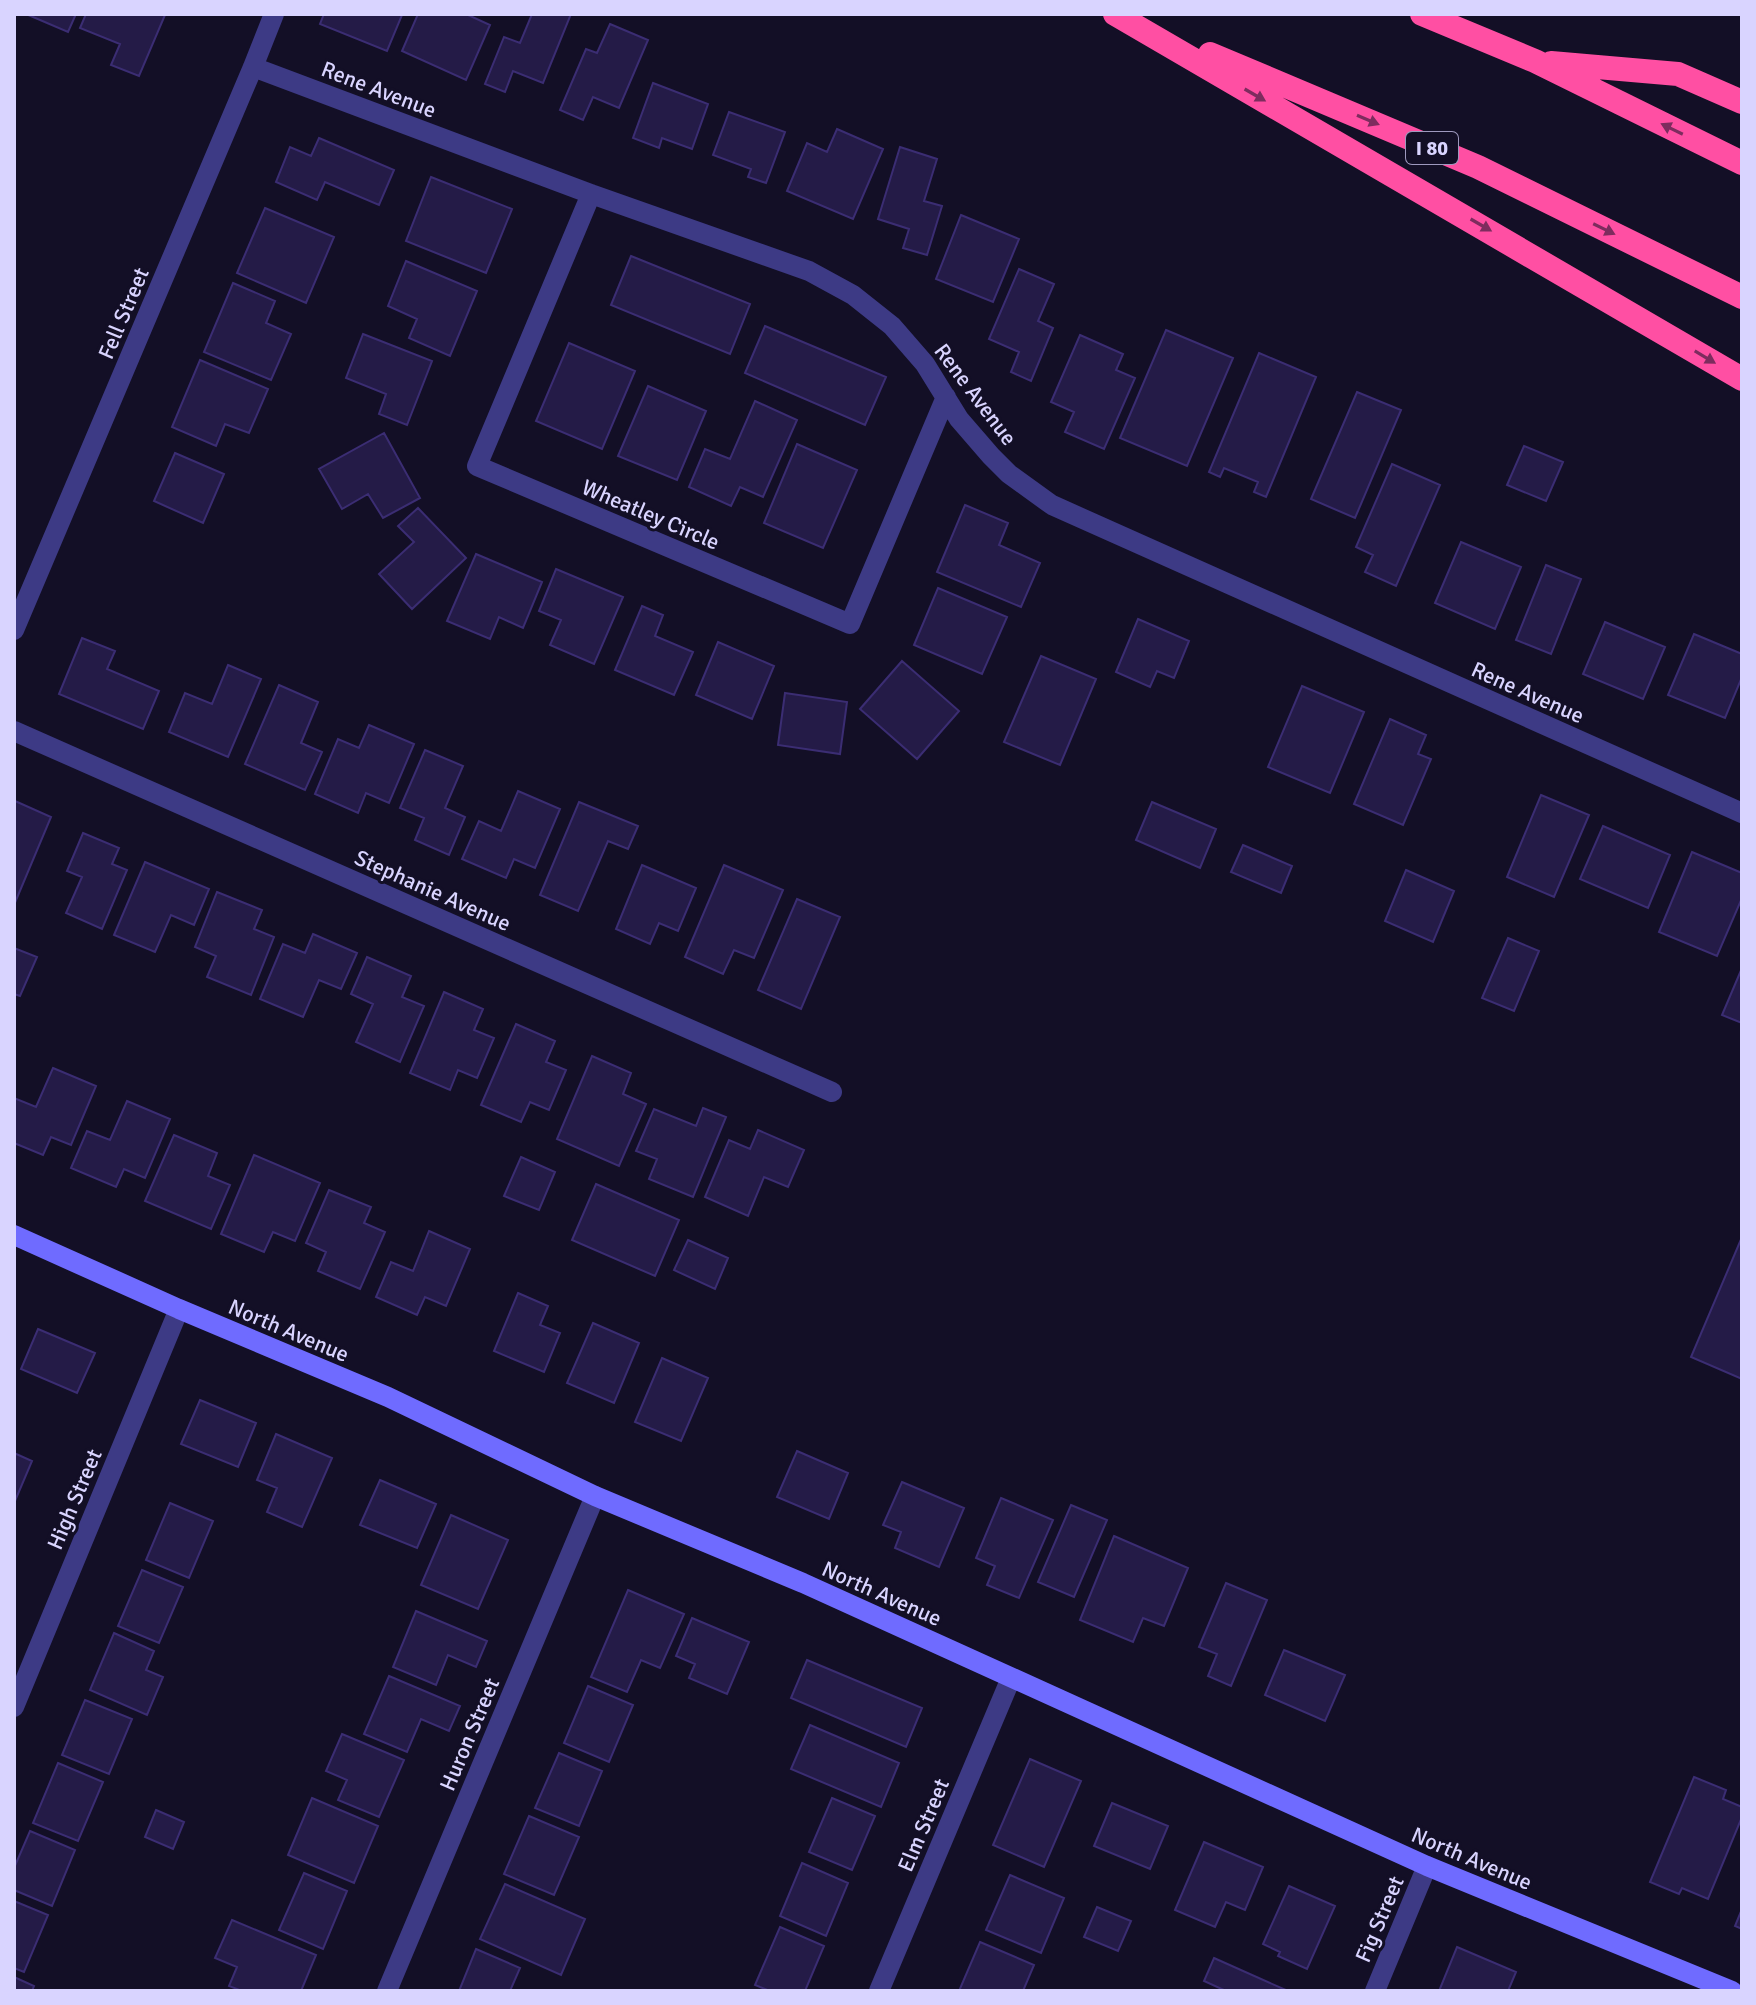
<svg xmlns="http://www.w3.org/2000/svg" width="1756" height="2005" font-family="Signika,sans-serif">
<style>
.building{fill:#241b47;stroke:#3b2d73;stroke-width:2}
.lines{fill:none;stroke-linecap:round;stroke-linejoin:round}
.street{stroke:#3d3a85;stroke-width:20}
.secondary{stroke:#6f6bff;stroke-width:20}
.highway{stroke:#ff4fa3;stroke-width:24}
.oneway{fill:#7d2c5e}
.labels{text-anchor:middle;stroke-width:6;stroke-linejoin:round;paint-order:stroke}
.shield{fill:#130f26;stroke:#9e99be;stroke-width:2}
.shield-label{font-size:20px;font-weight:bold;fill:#d9d4ff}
.street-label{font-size:22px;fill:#d9d4ff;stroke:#130f26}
</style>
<rect width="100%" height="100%" fill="#130f26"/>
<!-- building -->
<path class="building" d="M 26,14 L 76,14 L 68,32 Z
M 86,14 L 165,15 L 139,76 L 111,65 L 120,44 L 80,28 Z
M 324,14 L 400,14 L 402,15 L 387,51 L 320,24 Z
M 418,14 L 466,14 L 490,25 L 466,80 L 402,51 Z
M 532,14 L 571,14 L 543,83 L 513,71 L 505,92 L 485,84 L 504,37 L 520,43 Z
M 610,24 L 648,40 L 619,108 L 593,97 L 583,120 L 560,110 L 586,49 L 597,53 Z
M 653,83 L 708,104 L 692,149 L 662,138 L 659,148 L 633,138 Z
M 729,112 L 785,132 L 766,183 L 748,177 L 751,169 L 713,155 Z
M 837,129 L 883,149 L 853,219 L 787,191 L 807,143 L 827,152 Z
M 319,138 L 394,170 L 379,205 L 325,182 L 317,200 L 276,182 L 290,147 L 311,156 Z
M 900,147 L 937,159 L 924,201 L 942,206 L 927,255 L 903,248 L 909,229 L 878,219 Z
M 431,177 L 512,209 L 486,273 L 406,241 Z
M 265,208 L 334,237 L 306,303 L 237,273 Z
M 961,215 L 1019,239 L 993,302 L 936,279 Z
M 631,256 L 750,304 L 730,354 L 611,305 Z
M 406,261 L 477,291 L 450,356 L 409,338 L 417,319 L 388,306 Z
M 1019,269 L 1054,284 L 1038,321 L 1053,328 L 1031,381 L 1011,372 L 1019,352 L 989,339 Z
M 233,283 L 275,301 L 266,323 L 291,334 L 271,380 L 204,352 Z
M 765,326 L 886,377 L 865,425 L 745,373 Z
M 1166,330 L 1233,358 L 1187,466 L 1120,438 Z
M 363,334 L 432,361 L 407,425 L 379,414 L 386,394 L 346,378 Z
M 1080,335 L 1123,354 L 1116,370 L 1135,378 L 1104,449 L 1065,432 L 1074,412 L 1051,402 Z
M 569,343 L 635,371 L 602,449 L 536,421 Z
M 1259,353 L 1316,377 L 1266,497 L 1254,492 L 1258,482 L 1224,468 L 1220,477 L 1209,472 Z
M 200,360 L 268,389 L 249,433 L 225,424 L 216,446 L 172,427 Z
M 648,386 L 706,411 L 677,480 L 618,456 Z
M 1357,392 L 1401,410 L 1355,518 L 1311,499 Z
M 755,401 L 797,420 L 763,497 L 740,487 L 731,506 L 689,487 L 705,449 L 730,459 Z
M 384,433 L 420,498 L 383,518 L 368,494 L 342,509 L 319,469 Z
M 797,444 L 857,470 L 823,548 L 764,523 Z
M 1524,446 L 1563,462 L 1546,501 L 1507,485 Z
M 175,453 L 224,474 L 203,523 L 154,501 Z
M 1392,464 L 1440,485 L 1396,586 L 1365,572 L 1373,555 L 1356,547 Z
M 965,505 L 1008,523 L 999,545 L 1040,563 L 1021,607 L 937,572 Z
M 418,508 L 466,558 L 412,609 L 379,574 L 414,542 L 398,526 Z
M 1461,542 L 1521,567 L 1495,629 L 1435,603 Z
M 476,554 L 542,582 L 523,628 L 499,617 L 490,639 L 447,621 Z
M 1546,565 L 1581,579 L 1551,654 L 1516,640 Z
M 556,569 L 623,597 L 594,664 L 550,645 L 561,620 L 539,611 Z
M 938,588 L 1007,617 L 982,674 L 914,645 Z
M 642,606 L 663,615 L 655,636 L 693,652 L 674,695 L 615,670 Z
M 1138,619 L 1189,641 L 1174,678 L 1157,671 L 1150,687 L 1116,672 Z
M 1605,622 L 1665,647 L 1643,699 L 1583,674 Z
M 1694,634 L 1742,654 L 1742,677 L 1725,718 L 1668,695 Z
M 82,638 L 115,651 L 107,669 L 159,691 L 143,729 L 59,694 Z
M 718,642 L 774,666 L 752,719 L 696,695 Z
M 1041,656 L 1096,679 L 1060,765 L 1004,742 Z
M 902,661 L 959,711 L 917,759 L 860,709 Z
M 228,665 L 261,679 L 228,757 L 169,732 L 185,693 L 212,704 Z
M 279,685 L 318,702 L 301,743 L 322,752 L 305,790 L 245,764 Z
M 1302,686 L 1364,712 L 1330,793 L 1268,767 Z
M 785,693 L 847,702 L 840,754 L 778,745 Z
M 1390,719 L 1426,735 L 1418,754 L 1431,759 L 1403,825 L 1354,804 Z
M 369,725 L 414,744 L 389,803 L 366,793 L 358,813 L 315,794 L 338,739 L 359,748 Z
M 425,750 L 463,766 L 445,808 L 465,817 L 449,855 L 415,840 L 424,818 L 400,808 Z
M 518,791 L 560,809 L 535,868 L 514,859 L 506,878 L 462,859 L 479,821 L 501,831 Z
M 1541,795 L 1589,815 L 1554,897 L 1507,877 Z
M 15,801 L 51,817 L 14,905 L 14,804 Z
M 579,802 L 638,826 L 628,849 L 608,841 L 578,911 L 540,895 Z
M 1152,802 L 1216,829 L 1200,868 L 1136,840 Z
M 1603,826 L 1670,855 L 1648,908 L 1580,879 Z
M 83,833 L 119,848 L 112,864 L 127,870 L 102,929 L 66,913 L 82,877 L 67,871 Z
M 1243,845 L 1292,866 L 1281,893 L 1231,872 Z
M 1692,852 L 1742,873 L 1742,898 L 1717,956 L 1659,932 Z
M 145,862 L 209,889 L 194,925 L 171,915 L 155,952 L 114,935 Z
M 642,865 L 696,888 L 678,931 L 659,923 L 650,944 L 616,929 Z
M 724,865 L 783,890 L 754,958 L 734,950 L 723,974 L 685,957 Z
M 1406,870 L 1454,891 L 1433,942 L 1385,921 Z
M 217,892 L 262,910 L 254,929 L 274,937 L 251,995 L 207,977 L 216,956 L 195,947 Z
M 797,899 L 840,917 L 801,1009 L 758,990 Z
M 313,934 L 357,953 L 341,989 L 319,980 L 303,1017 L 260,999 L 283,944 L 305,953 Z
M 1508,938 L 1539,951 L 1514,1011 L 1482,998 Z
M 14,948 L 37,957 L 20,996 L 14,994 Z
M 367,957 L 411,976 L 402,997 L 424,1006 L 400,1062 L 356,1042 L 373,1004 L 351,994 Z
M 1742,968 L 1742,1023 L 1722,1015 Z
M 444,992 L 483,1009 L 474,1030 L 494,1038 L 477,1078 L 458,1070 L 450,1090 L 410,1073 Z
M 516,1024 L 555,1041 L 546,1062 L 566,1070 L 549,1110 L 530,1102 L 521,1122 L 481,1105 Z
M 592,1056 L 631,1073 L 623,1094 L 646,1104 L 619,1166 L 557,1139 Z
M 53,1068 L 96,1086 L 71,1145 L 51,1137 L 43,1155 L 14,1143 L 14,1098 L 36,1107 Z
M 127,1101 L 170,1119 L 145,1178 L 124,1169 L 116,1187 L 71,1168 L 87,1131 L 110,1140 Z
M 703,1108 L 726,1117 L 693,1197 L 649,1179 L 657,1159 L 636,1151 L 654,1109 L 696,1126 Z
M 758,1130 L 804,1150 L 788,1187 L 764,1177 L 748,1216 L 705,1197 L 729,1140 L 750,1149 Z
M 174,1135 L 217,1153 L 208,1176 L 230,1185 L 211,1229 L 145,1201 Z
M 254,1155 L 320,1183 L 295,1241 L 273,1232 L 264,1252 L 221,1234 Z
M 521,1157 L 555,1172 L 539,1210 L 504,1196 Z
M 596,1184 L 679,1220 L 655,1276 L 572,1240 Z
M 329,1190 L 371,1207 L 364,1223 L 385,1232 L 360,1289 L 318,1271 L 326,1252 L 306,1243 Z
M 429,1231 L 470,1249 L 446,1306 L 425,1297 L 417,1315 L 376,1297 L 391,1262 L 413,1271 Z
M 1742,1237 L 1742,1379 L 1691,1357 Z
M 688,1240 L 728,1258 L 715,1289 L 674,1270 Z
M 518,1293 L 548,1306 L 540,1325 L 560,1333 L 544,1372 L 494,1351 Z
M 593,1323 L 639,1343 L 614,1403 L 567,1383 Z
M 38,1329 L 95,1353 L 77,1393 L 21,1369 Z
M 662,1358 L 708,1378 L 681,1441 L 635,1422 Z
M 200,1400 L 256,1423 L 238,1467 L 181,1444 Z
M 276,1434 L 332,1458 L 302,1527 L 267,1512 L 277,1488 L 257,1480 Z
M 797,1451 L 848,1473 L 829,1519 L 777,1497 Z
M 14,1453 L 32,1461 L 15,1501 L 14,1500 Z
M 380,1480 L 436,1504 L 417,1548 L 360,1525 Z
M 902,1482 L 964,1508 L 939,1567 L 895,1548 L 901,1532 L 883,1525 Z
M 1001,1498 L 1053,1520 L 1019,1598 L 987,1585 L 995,1566 L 976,1558 Z
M 170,1503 L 213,1521 L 189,1578 L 146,1560 Z
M 1071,1505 L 1107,1520 L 1074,1597 L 1038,1582 Z
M 451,1515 L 508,1540 L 478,1609 L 421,1585 Z
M 1114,1536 L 1188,1568 L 1164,1626 L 1143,1618 L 1133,1642 L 1080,1620 Z
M 142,1570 L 183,1587 L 159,1643 L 118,1626 Z
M 1226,1583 L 1267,1600 L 1231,1686 L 1208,1676 L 1217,1654 L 1199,1647 Z
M 628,1590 L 684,1614 L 660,1668 L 641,1660 L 627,1692 L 591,1677 Z
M 416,1611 L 487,1641 L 476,1667 L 448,1655 L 436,1685 L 393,1667 Z
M 692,1618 L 749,1642 L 727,1694 L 689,1678 L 695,1664 L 676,1656 Z
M 114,1633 L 154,1651 L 146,1670 L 163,1677 L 147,1715 L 90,1690 Z
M 1284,1650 L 1345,1675 L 1325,1721 L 1265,1695 Z
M 807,1660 L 922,1708 L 906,1747 L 791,1698 Z
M 389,1676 L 460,1706 L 449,1731 L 421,1719 L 407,1752 L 364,1734 Z
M 588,1686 L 633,1705 L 609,1762 L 564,1743 Z
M 85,1700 L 132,1719 L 109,1774 L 62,1755 Z
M 810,1725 L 899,1763 L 881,1807 L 791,1769 Z
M 342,1734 L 404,1760 L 379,1817 L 338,1800 L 347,1780 L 326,1771 Z
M 559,1753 L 602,1771 L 579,1826 L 535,1808 Z
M 1030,1759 L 1081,1781 L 1044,1867 L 993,1845 Z
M 58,1763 L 103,1782 L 78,1841 L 33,1823 Z
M 1694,1777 L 1726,1790 L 1723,1799 L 1742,1807 L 1742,1817 L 1708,1899 L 1682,1888 L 1679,1894 L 1650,1882 Z
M 312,1798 L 378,1826 L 354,1883 L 288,1855 Z
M 832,1798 L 875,1816 L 852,1870 L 809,1852 Z
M 1112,1803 L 1168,1826 L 1150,1869 L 1094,1846 Z
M 156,1810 L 184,1822 L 173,1849 L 145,1837 Z
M 529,1816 L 579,1837 L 554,1895 L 504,1874 Z
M 30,1831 L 75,1850 L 52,1906 L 14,1890 L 14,1868 Z
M 1204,1842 L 1263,1867 L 1245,1910 L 1226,1902 L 1215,1927 L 1175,1910 Z
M 802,1863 L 848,1883 L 826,1936 L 780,1916 Z
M 304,1873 L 347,1891 L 323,1949 L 279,1930 Z
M 1010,1875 L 1064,1898 L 1041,1953 L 986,1930 Z
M 505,1884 L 585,1919 L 561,1975 L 480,1939 Z
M 1289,1886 L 1335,1906 L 1307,1969 L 1278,1956 L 1280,1952 L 1263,1944 Z
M 14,1901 L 48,1915 L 24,1972 L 14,1968 Z
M 1097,1907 L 1131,1921 L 1118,1951 L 1084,1937 Z
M 1742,1909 L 1742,1929 L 1735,1926 Z
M 232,1920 L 316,1955 L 301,1991 L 242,1991 L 229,1986 L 237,1967 L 215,1958 Z
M 780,1927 L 824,1946 L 805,1991 L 770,1991 L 755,1985 Z
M 980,1942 L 1034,1965 L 1023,1991 L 959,1991 Z
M 1457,1947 L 1516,1972 L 1508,1991 L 1439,1991 Z
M 476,1949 L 520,1968 L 510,1991 L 459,1991 Z
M 1214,1958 L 1288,1991 L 1226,1991 L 1204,1981 Z
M 14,1977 L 34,1986 L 32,1991 L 14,1991 Z"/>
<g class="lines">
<!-- street -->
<path class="street" d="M 253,67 L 591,194 L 809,271 L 853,295 L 892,326 L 925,364 L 959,419 L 991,456 L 1009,474 L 1052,505 L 1742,813
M 591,194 L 477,466 L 850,624 L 946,397
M 14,630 L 253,67 L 274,14
M 14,731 L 832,1092
M 14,1707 L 179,1309
M 387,1991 L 595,1496
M 879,1991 L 1011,1678
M 1375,1991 L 1427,1866"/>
<!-- secondary -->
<path class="secondary" d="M 14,1235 L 179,1309 L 388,1397 L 595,1496 L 803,1583 L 1427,1866 L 1732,1991"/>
<!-- highway -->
<path class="highway" d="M 1115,14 L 1742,379
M 1422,14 L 1535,61 L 1742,163
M 1210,54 L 1478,167 L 1742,297
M 1551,63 L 1678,74 L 1742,102"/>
</g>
<!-- one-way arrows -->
<defs><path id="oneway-solid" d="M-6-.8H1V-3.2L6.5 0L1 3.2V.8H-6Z" transform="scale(2)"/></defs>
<g class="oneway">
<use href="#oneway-solid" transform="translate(1255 95) rotate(30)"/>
<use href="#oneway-solid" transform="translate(1368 120) rotate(23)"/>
<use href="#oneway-solid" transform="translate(1672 129) rotate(-154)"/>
<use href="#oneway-solid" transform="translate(1481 225) rotate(30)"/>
<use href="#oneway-solid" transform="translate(1604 229) rotate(26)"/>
<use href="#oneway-solid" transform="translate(1705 357) rotate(31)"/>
</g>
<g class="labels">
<!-- shield labels -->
<rect class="shield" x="1406" y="132" width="52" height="32" rx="6"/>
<g class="shield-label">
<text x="1432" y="155">I 80</text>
</g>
<!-- street labels -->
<g class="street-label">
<text transform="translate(379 89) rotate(21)" y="8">Rene Avenue</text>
<text transform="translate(123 313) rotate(-67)" y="8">Fell Street</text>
<text transform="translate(976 394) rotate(53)" y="8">Rene Avenue</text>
<text transform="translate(651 514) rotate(23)" y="8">Wheatley Circle</text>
<text transform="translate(1528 692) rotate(24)" y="8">Rene Avenue</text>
<text transform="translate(433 890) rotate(24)" y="8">Stephanie Avenue</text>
<text transform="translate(289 1330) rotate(23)" y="8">North Avenue</text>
<text transform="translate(74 1499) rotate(-67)" y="8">High Street</text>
<text transform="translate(882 1593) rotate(24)" y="8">North Avenue</text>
<text transform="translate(469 1734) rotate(-67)" y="8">Huron Street</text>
<text transform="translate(923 1825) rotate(-67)" y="8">Elm Street</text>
<text transform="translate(1472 1858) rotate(23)" y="8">North Avenue</text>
<text transform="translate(1379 1919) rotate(-67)" y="8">Fig Street</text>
</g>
</g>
<!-- border -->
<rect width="1756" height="2005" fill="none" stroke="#d9d4ff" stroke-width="32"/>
</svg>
